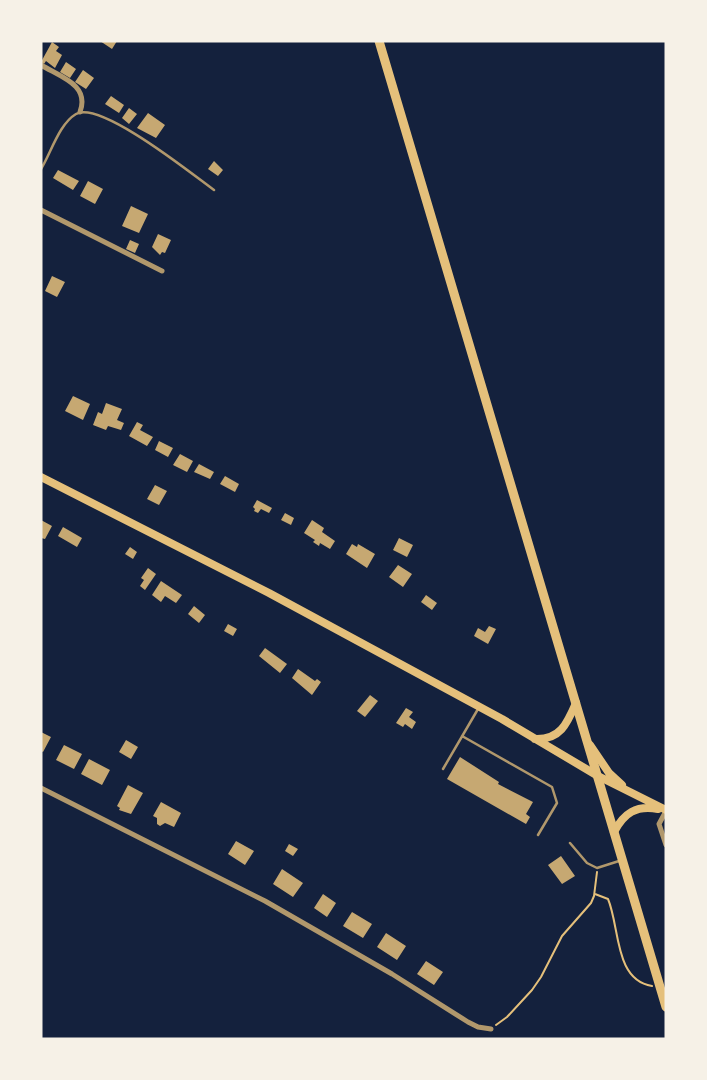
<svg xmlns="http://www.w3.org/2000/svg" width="707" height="1080" font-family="Inter,sans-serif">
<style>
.building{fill:#c6a872}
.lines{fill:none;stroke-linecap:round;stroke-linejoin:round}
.path{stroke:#e5c07b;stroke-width:2}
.service{stroke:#b1986c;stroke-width:2.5}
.minor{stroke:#b1986c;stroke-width:5}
.secondary{stroke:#e5c07b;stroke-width:8}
.trunk{stroke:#e5c07b;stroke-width:9}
</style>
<rect width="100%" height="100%" fill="#14213d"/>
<!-- building -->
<path class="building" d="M 100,41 L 117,41 L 112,49 Z
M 52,42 L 59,47 L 56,51 L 62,55 L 55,68 L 46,61 L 44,64 L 41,62 Z
M 66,62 L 76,69 L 70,78 L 60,72 Z
M 83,70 L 94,78 L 86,89 L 75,82 Z
M 111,96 L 124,105 L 119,113 L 105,104 Z
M 129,108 L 137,114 L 129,124 L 122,118 Z
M 148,113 L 165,125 L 156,138 L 137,128 Z
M 214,161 L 223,170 L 218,176 L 208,169 Z
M 58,170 L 79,181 L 73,190 L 53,178 Z
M 88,181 L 103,189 L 95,204 L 80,196 Z
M 131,206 L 148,214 L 139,233 L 122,226 Z
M 158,234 L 171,240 L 165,253 L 162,252 L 160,255 L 152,247 Z
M 130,240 L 139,244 L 135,253 L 126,249 Z
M 52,276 L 65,282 L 57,297 L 45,291 Z
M 73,396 L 90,404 L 83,420 L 65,411 Z
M 106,403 L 122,409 L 117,420 L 124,423 L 121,430 L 108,426 L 106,430 L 93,425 L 98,412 L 102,414 Z
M 137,422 L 143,425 L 140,430 L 153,437 L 147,446 L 129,436 Z
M 159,441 L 173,448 L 168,457 L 155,450 Z
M 180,454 L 193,461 L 187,472 L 173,465 Z
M 199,464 L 214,472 L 210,479 L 194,472 Z
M 225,476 L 239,484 L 235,492 L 220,484 Z
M 155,485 L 167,491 L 159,505 L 147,499 Z
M 257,500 L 272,508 L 269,513 L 261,509 L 258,513 L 254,511 L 255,509 L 253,507 Z
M 285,513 L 294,518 L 291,525 L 281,520 Z
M 41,520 L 52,526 L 45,539 L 41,538 Z
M 312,520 L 324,528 L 322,532 L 335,541 L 330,549 L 320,543 L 319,546 L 313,542 L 315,540 L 304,533 Z
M 63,527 L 82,538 L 77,547 L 58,536 Z
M 399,538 L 413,545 L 407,557 L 393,550 Z
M 352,544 L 357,547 L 358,544 L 375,554 L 367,568 L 346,554 Z
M 130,547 L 137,552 L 133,559 L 125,554 Z
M 398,565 L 412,574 L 403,587 L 389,577 Z
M 148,568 L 156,574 L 145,590 L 140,586 L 144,580 L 141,578 Z
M 161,581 L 182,595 L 176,603 L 165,596 L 161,602 L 152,595 Z
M 426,595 L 437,603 L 432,610 L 421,602 Z
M 194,606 L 205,615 L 199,623 L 188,614 Z
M 228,624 L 237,629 L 233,636 L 224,631 Z
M 489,626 L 496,629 L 488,644 L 474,636 L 478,628 L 485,632 Z
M 265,648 L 287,664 L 280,673 L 259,656 Z
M 298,669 L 315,681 L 317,679 L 321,682 L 312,695 L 292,678 Z
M 370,695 L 378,701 L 365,717 L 357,711 Z
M 406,708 L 413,712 L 409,717 L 416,722 L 412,729 L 405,724 L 403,727 L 396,723 Z
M 41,732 L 51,737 L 43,752 L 41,751 Z
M 126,740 L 138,747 L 131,759 L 119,752 Z
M 64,745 L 82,754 L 74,769 L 56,760 Z
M 460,757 L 499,782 L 498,784 L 533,802 L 526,814 L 530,817 L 526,824 L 447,779 Z
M 89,759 L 110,770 L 102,785 L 81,774 Z
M 128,785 L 143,793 L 131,814 L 119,810 L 120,808 L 117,806 Z
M 161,802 L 181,813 L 174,827 L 165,823 L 160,826 L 157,824 L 157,818 L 153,816 Z
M 236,841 L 254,851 L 245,865 L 228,854 Z
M 289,844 L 298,849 L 293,856 L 285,851 Z
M 561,856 L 575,876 L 562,884 L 548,865 Z
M 282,869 L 303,883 L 293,897 L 273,884 Z
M 323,894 L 336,903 L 327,917 L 314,908 Z
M 352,912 L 372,924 L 363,938 L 343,926 Z
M 386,933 L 406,946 L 397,960 L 377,947 Z
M 426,961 L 443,972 L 434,985 L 417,974 Z"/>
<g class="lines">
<!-- path -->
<path class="path" d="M 595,894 L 608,899 C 620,927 614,980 652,986
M 496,1025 L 507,1017 L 532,990 L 541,977 L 562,936 L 591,903 L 594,896 L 597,872"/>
<!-- service -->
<path class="service" d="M 41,169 C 51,153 59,124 76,114 C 100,100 192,174 214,190
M 462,736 L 552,787 L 557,803 L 538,835
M 443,769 L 478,709
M 570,843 L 587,863 L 597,868 L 619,861"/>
<!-- minor -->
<path class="minor" d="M 41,65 C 61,77 90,85 80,112
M 41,210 L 162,271
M 41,788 L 265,901 L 392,974 L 468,1022 L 478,1027 L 491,1029
M 666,811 L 659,824 L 666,845"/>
<!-- secondary -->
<path class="secondary" d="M 41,477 L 269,593 L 502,719 L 598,776 L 666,810
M 535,739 C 560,740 567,724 576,703
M 590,745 L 609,773 L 622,785
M 614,832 C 624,813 636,805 658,809"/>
<!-- trunk -->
<path class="trunk" d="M 379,41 L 666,1007"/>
</g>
<!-- border -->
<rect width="707" height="1080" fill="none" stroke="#f6f1e7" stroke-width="85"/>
</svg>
